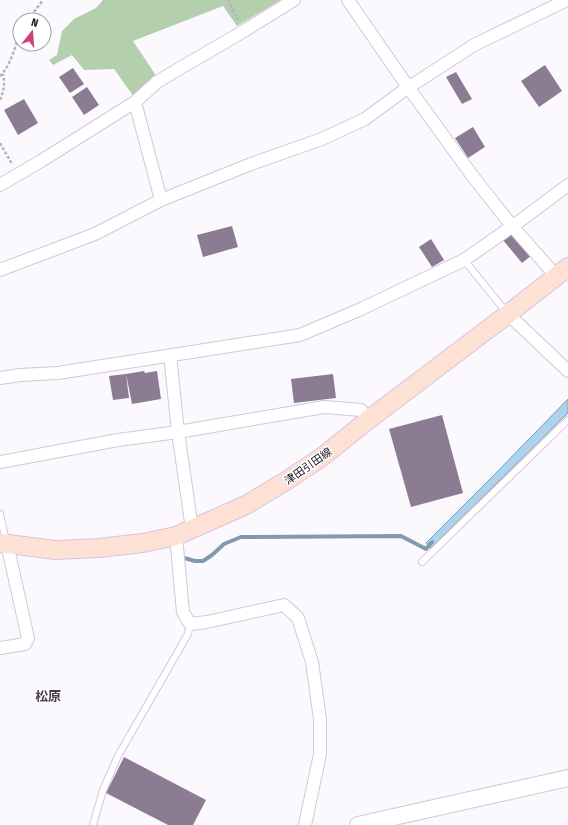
<svg xmlns="http://www.w3.org/2000/svg" width="568" height="825" font-family="'Fira Sans Condensed','Noto Sans JP',sans-serif">
<style>
.forest{fill:#b3cfae}
.water{fill:#abd4ec;stroke:#809baf}
.lines{fill:none;stroke-linecap:round;stroke-linejoin:round}
.stream{stroke:#809baf;stroke-width:4}
.building{fill:#8b7c93}
.service-casing{stroke:#d5c5de;stroke-width:8}
.minor-casing{stroke:#d5c5de;stroke-width:14}
.tertiary-casing{stroke:#d5c5de;stroke-width:18}
.secondary-casing{stroke:#d5c5de;stroke-width:20}
.path{stroke:#b6b2b9;stroke-width:2.5;stroke-dasharray:3 2;stroke-linecap:butt}
.service{stroke:#fff;stroke-width:6}
.minor{stroke:#fff;stroke-width:12}
.tertiary{stroke:#fff;stroke-width:16}
.secondary{stroke:#fee1d5;stroke-width:18}
.labels{text-anchor:middle;stroke-width:3;stroke-linejoin:round;paint-order:stroke}
.street-label{font-size:11px;fill:#1d1720;stroke:#fff}
.quarter-label{font-size:13px;font-weight:bold;fill:#493c50;stroke:#fff}
</style>
<rect width="100%" height="100%" fill="#fcf9fe"/>
<!-- forest -->
<path class="forest" d="M 103,0 L 281,0 L 237,26 L 223,6 L 133,41 L 157,77 L 134,97 L 114,69 L 84,70 L 72,55 L 53,65 L 49,60 L 57,55 L 62,31 L 74,19 L 96,8 Z"/>
<!-- water -->
<path class="water" d="M 568,399 L 568,413 L 431,548 L 426,543 L 492,477 Z"/>
<g class="lines">
<!-- stream -->
<path class="stream" d="M 184,558 L 195,561 L 203,561 L 212,555 L 224,544 L 241,537 L 401,536 L 426,549 L 432,542"/>
</g>
<!-- building -->
<path class="building" d="M 545,65 L 562,91 L 539,107 L 521,81 Z
M 73,68 L 84,84 L 70,93 L 59,77 Z
M 456,72 L 472,99 L 462,104 L 446,77 Z
M 87,87 L 99,105 L 84,115 L 72,97 Z
M 24,99 L 38,123 L 18,135 L 4,110 Z
M 473,127 L 485,147 L 468,158 L 455,138 Z
M 232,226 L 238,247 L 203,257 L 197,235 Z
M 512,232 L 532,255 L 522,263 L 503,240 Z
M 431,239 L 444,260 L 432,267 L 419,247 Z
M 144,371 L 145,373 L 157,371 L 161,399 L 132,404 L 126,374 Z
M 126,374 L 129,398 L 113,400 L 109,376 Z
M 333,374 L 336,398 L 294,403 L 291,379 Z
M 442,415 L 463,493 L 411,507 L 389,429 Z
M 124,757 L 206,800 L 193,825 L 168,825 L 106,793 Z"/>
<g class="lines">
<defs>
<path id="service" d="M 464,260 L 507,313
M 0,514 L 6,542
M 422,562 L 568,420
M 93,825 L 103,790 L 118,756 L 188,634 L 190,624"/>
<path id="minor" d="M 348,0 L 408,87 L 471,174 L 512,226 L 556,276
M 135,102 L 161,200
M 0,185 L 41,161 L 135,102 L 157,82 L 177,70 L 244,31 L 294,0
M 0,270 L 95,234 L 161,200 L 251,164 L 322,139 L 365,119 L 403,91 L 474,45 L 567,0
M 508,314 L 568,371
M 170,355 L 178,432 L 192,529
M 0,378 L 20,375 L 58,373 L 300,335 L 361,309 L 464,260 L 517,223 L 568,185
M 0,462 L 118,440 L 178,432 L 324,407 L 361,410 L 368,420
M 176,536 L 183,612 L 190,624 L 207,622 L 284,605 L 298,618 L 312,662 L 320,719 L 320,754 L 305,825
M 0,648 L 25,644 L 28,638 L 7,544"/>
<path id="tertiary" d="M 358,825 L 568,778"/>
<path id="secondary" d="M 0,543 L 55,550 L 99,548 L 143,543 L 176,536 L 246,505 L 286,481 L 322,457 L 368,420 L 508,314 L 568,267"/>
</defs>
<!-- service casing -->
<use href="#service" class="service-casing"/>
<!-- minor casing -->
<use href="#minor" class="minor-casing"/>
<!-- tertiary casing -->
<use href="#tertiary" class="tertiary-casing"/>
<!-- secondary casing -->
<use href="#secondary" class="secondary-casing"/>
<!-- path -->
<path class="path" d="M 228,0 L 238,20
M 28,20 L 43,0
M 0,76 C 11,65 15,47 20,32
M 0,100 C 4,90 5,85 3,74
M 0,143 L 12,164"/>
<!-- service -->
<use href="#service" class="service"/>
<!-- minor -->
<use href="#minor" class="minor"/>
<!-- tertiary -->
<use href="#tertiary" class="tertiary"/>
<!-- secondary -->
<use href="#secondary" class="secondary"/>
</g>
<g class="labels">
<!-- street labels -->
<g class="street-label">
<text transform="translate(308 466) rotate(-35)" y="4">津田引田線</text>
</g>
<!-- quarter labels -->
<g class="quarter-label">
<text x="48" y="701">松原</text>
</g>
</g>
<!-- north arrow -->
<g transform="translate(32 32) rotate(17)"><circle r="19" fill="#ffffff" stroke="#a5a2a6"/>
<path d="M0-3L7 15L0 10L-7 15Z" fill="#cd447c"/>
<text y="-6" font-size="11" font-weight="bold" text-anchor="middle" fill="#1d1720">N</text>
</g>
</svg>
